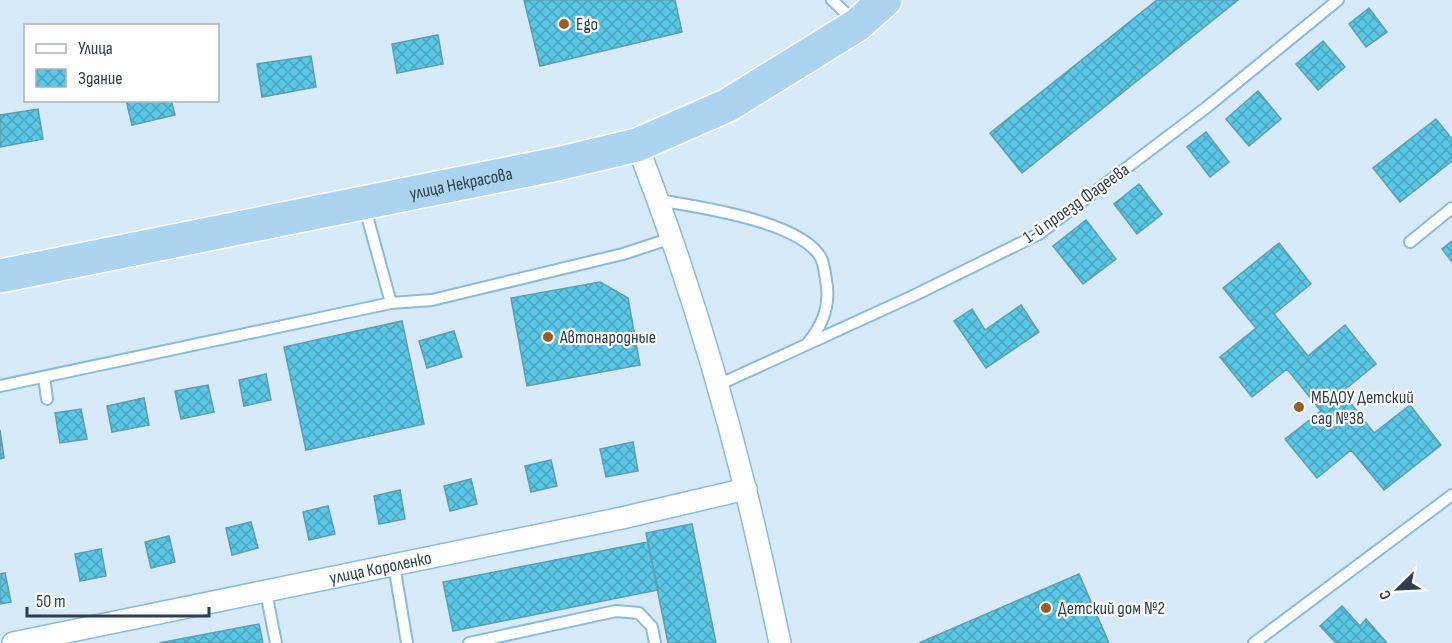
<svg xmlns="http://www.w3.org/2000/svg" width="1452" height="643" font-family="'Sofia Sans Condensed',sans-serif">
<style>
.building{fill:url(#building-cross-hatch);stroke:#5d9eb1;stroke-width:1.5}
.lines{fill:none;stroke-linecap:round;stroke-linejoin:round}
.service-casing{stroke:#8abbde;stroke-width:14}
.minor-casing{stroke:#8abbde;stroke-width:24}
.trunk-casing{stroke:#fff;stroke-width:36}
.service{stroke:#fff;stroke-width:10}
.minor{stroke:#fff;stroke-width:21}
.trunk{stroke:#acd4f0;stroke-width:33}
.poi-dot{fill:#9b5d23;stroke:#fff;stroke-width:2}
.labels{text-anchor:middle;stroke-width:4.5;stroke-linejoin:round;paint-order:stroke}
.poi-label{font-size:18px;fill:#2b3f4e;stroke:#fff;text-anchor:start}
.street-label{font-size:18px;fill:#2b3f4e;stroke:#fff}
</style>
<defs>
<pattern id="building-cross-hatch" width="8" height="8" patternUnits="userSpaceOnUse" patternTransform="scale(1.5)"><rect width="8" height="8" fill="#5bc7e6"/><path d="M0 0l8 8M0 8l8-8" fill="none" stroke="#4ba3bd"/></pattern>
</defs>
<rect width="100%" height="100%" fill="#d6eaf9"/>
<!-- building -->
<path class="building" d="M 524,0 L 675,0 L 682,32 L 540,66 Z
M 1157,0 L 1238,0 L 1022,173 L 990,133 Z
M 1369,8 L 1387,32 L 1366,47 L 1349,24 Z
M 438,35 L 443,64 L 397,73 L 392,44 Z
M 1323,41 L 1345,67 L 1318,90 L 1296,64 Z
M 311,56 L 316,87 L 262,97 L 257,64 Z
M 1258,91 L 1281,119 L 1249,146 L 1226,119 Z
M 126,100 L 171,100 L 175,115 L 132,125 Z
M 38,109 L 43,139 L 0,147 L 0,115 Z
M 1436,119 L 1452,139 L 1452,161 L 1400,202 L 1373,168 Z
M 1206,132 L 1229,162 L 1210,177 L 1187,147 Z
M 1139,184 L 1162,214 L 1137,234 L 1114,204 Z
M 1086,220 L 1116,259 L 1083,284 L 1053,246 Z
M 1452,241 L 1452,262 L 1442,249 Z
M 1279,243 L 1311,284 L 1274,314 L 1308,356 L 1345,325 L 1376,364 L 1342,392 L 1374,433 L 1410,405 L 1441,445 L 1384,490 L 1351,450 L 1317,478 L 1285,439 L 1321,411 L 1287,369 L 1252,397 L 1220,357 L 1256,328 L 1223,288 Z
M 600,282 L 628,298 L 640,365 L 527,386 L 511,298 Z
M 1021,305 L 1039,332 L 986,368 L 954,321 L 972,309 L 985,330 Z
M 402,321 L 424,424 L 306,450 L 284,347 Z
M 454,331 L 462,357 L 427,368 L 419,341 Z
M 266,374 L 271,400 L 244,406 L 239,380 Z
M 208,385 L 214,412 L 181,419 L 175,391 Z
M 144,398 L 149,425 L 112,432 L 107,406 Z
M 81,409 L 87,439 L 60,443 L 55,413 Z
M 0,430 L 4,458 L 0,459 Z
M 633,442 L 638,471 L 606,477 L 600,449 Z
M 551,460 L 557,486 L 531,492 L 525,466 Z
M 471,479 L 477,504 L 450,511 L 444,486 Z
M 400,490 L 405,519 L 379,524 L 374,496 Z
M 328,506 L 335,534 L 309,540 L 303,512 Z
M 251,522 L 258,548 L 232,555 L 226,528 Z
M 692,524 L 716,643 L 668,643 L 646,533 Z
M 169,536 L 175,562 L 151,568 L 145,542 Z
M 648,542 L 658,590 L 453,631 L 443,582 Z
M 101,549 L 106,576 L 80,581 L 75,554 Z
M 5,573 L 11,602 L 0,604 L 0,574 Z
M 1079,574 L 1109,643 L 919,643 Z
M 1342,606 L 1360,626 L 1366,619 L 1387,643 L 1336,643 L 1320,626 Z
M 259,624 L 263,643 L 159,643 Z"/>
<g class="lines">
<defs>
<path id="service" d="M 832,0 L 855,22
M 658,200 C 698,207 801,221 821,258 C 824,264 825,274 826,280 C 831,305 823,325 807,344
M 364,205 L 391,303
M 1410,242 L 1452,208
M 44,377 L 47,399
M 718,385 L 915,295 L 1039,234 L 1207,107 L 1338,0
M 0,386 L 391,303 L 432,300 L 623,254 L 672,238
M 394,565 L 407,643
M 266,592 L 276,643
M 469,643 L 616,611 L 639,613 L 652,627 L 655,643
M 1254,643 L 1452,495"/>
<g id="minor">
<path d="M 637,145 C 681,257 716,371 745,488 C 758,539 769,591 780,643"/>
<path id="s1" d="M 13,643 L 622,518 L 746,489"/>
</g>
<g id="trunk">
<path id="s2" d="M 0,276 L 557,164 L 637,145 L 728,105 L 857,25 L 885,0"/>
</g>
</defs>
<!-- service casing -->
<use href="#service" class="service-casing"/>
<!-- minor casing -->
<use href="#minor" class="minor-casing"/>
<!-- trunk casing -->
<use href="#trunk" class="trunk-casing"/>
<!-- service -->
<use href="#service" class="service"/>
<!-- minor -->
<use href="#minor" class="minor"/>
<!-- trunk -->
<use href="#trunk" class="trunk"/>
</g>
<!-- markers -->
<g class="poi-dot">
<circle cx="564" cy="24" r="6"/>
<circle cx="548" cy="337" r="6"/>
<circle cx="1299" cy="407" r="6"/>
<circle cx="1046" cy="608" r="6"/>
</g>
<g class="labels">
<!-- poi labels -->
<g class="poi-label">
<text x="576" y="30">Ego</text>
<text x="560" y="343">Автонародные</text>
<text x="1311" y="403">МБДОУ Детский<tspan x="1311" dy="21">сад №38</tspan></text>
<text x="1058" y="614">Детский дом №2</text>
</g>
<!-- street labels -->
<g class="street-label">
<text dy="6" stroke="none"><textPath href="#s2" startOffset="470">улица Некрасова</textPath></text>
<text transform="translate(1076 203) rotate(-35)" y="6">1-й проезд Фадеева</text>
<text dy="6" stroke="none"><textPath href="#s1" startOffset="375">улица Короленко</textPath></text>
</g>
</g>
<!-- legend -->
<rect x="24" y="24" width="195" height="78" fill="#ffffff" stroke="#aab2b8" stroke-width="1.5"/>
<rect x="36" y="44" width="30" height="9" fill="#ffffff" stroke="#aab2b8" stroke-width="1.5"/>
<text x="78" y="54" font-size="18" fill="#2b3f4e">Улица</text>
<rect x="36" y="69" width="30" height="18" fill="url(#building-cross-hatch)" stroke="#aab2b8" stroke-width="1.5"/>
<text x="78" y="84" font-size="18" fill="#2b3f4e">Здание</text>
<!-- north arrow -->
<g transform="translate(1398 589) rotate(246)" stroke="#ffffff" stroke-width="4.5" paint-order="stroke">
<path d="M0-4.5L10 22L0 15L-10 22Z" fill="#2b3f4e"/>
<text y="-9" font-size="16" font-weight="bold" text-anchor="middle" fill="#2b3f4e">С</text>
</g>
<!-- scale -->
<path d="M27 607v9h182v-9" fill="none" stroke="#2b3f4e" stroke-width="3"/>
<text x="36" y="607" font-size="18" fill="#2b3f4e" stroke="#ffffff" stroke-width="4.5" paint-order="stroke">50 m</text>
</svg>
